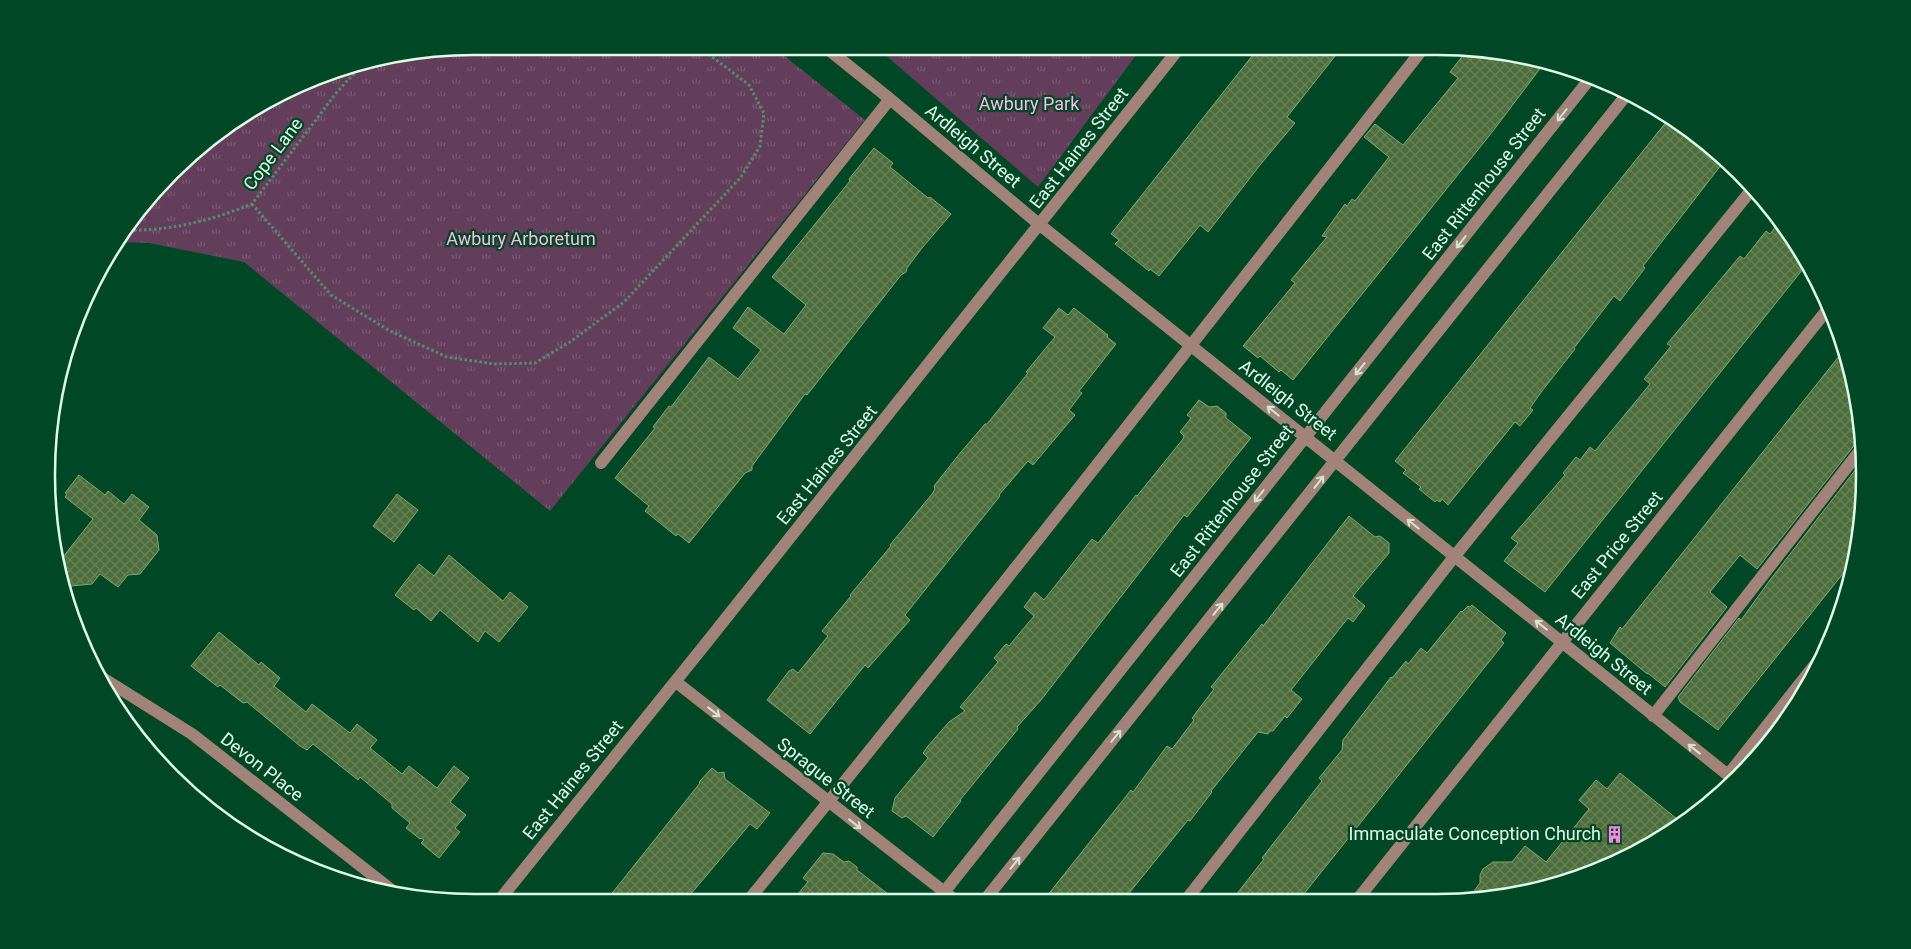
<svg xmlns="http://www.w3.org/2000/svg" width="1911" height="949" font-family="Roboto,sans-serif">
<style>
.park{fill:url(#park-tufts)}
.building{fill:url(#building-cross-hatch);stroke:#82a66f}
.lines{fill:none;stroke-linecap:round;stroke-linejoin:round}
.path{stroke:#548c6e;stroke-width:3;stroke-dasharray:2.5 2.5;stroke-linecap:butt}
.minor{stroke:#a1837a;stroke-width:12}
.oneway{stroke:#d2e5d1}
.labels{text-anchor:middle;stroke-width:4.5;stroke-linejoin:round;paint-order:stroke}
.park-label{font-size:18px;fill:#f7bce9;stroke:#004725}
.street-label{font-size:18px;fill:#defde7;stroke:#004725}
.poi-label{font-size:18px;fill:#defde7;stroke:#004725;text-anchor:end}
.rim{fill:none;stroke:#defde7;stroke-width:2.5}
</style>
<defs>
<pattern id="park-tufts" width="24" height="20" patternUnits="userSpaceOnUse" patternTransform="scale(1.25)"><rect width="24" height="20" fill="#623e5a"/><path d="M3 7l-1-3M5 7V3M7 7l1-3M15 17l-1-3M17 17v-4M19 17l1-3" fill="none" stroke="#785b72"/></pattern>
<pattern id="building-cross-hatch" width="8" height="8" patternUnits="userSpaceOnUse" patternTransform="scale(1.25)"><rect width="8" height="8" fill="#4d6d3c"/><path d="M0 0l8 8M0 8l8-8" fill="none" stroke="#668358"/></pattern>
</defs>
<rect width="100%" height="100%" fill="#004725"/>
<!-- park -->
<path class="park" d="M 474,46 L 772,46 L 865,120 L 550,511 L 244,262 L 149,243 L 115,242 L 118,237 L 214,135 L 337,69 Z
M 875,46 L 1143,46 L 1038,187 Z"/>
<!-- building -->
<path class="building" d="M 1260,46 L 1343,46 L 1287,117 L 1295,123 L 1260,165 L 1208,232 L 1200,225 L 1159,276 L 1150,269 L 1149,271 L 1115,244 L 1119,240 L 1111,234 Z
M 1468,49 L 1520,55 L 1545,62 L 1493,131 L 1293,380 L 1281,370 L 1279,372 L 1260,356 L 1258,358 L 1243,346 L 1295,283 L 1291,280 L 1327,237 L 1322,236 L 1345,204 L 1347,206 L 1352,199 L 1355,201 L 1389,157 L 1364,137 L 1375,124 L 1403,145 L 1458,78 L 1450,72 Z
M 1671,116 L 1725,160 L 1643,266 L 1645,268 L 1620,301 L 1614,296 L 1574,348 L 1575,349 L 1542,391 L 1530,408 L 1533,410 L 1520,426 L 1515,422 L 1448,505 L 1442,499 L 1440,502 L 1437,500 L 1435,502 L 1419,489 L 1421,487 L 1403,473 L 1406,470 L 1395,461 Z
M 874,148 L 893,163 L 890,167 L 928,198 L 930,197 L 951,214 L 922,248 L 907,268 L 906,272 L 901,275 L 807,395 L 805,394 L 752,466 L 752,470 L 745,473 L 689,543 L 678,534 L 676,536 L 645,511 L 649,506 L 615,478 L 655,428 L 653,427 L 669,406 L 671,407 L 709,357 L 738,379 L 761,350 L 733,328 L 748,307 L 784,334 L 806,305 L 772,277 L 850,181 L 849,179 Z
M 1780,221 L 1793,237 L 1807,264 L 1545,592 L 1504,561 L 1518,543 L 1511,538 L 1565,475 L 1563,473 L 1576,457 L 1580,460 L 1590,447 L 1595,451 L 1637,400 L 1650,384 L 1644,379 L 1671,346 L 1667,344 L 1740,256 L 1744,259 L 1766,231 L 1770,234 Z
M 1059,308 L 1068,315 L 1074,308 L 1108,335 L 1107,337 L 1116,344 L 1079,391 L 1082,393 L 1069,410 L 1075,415 L 1033,465 L 1028,461 L 999,495 L 1000,496 L 905,615 L 910,620 L 868,668 L 865,665 L 810,734 L 767,700 L 789,671 L 793,669 L 798,673 L 828,636 L 822,631 L 851,596 L 850,595 L 891,546 L 890,545 L 932,494 L 935,489 L 934,486 L 961,452 L 985,424 L 987,424 L 1028,373 L 1026,372 L 1055,337 L 1043,328 Z
M 1844,350 L 1857,391 L 1861,440 L 1856,443 L 1757,569 L 1740,555 L 1710,592 L 1727,607 L 1665,687 L 1649,674 L 1646,673 L 1610,643 L 1620,627 L 1622,629 Z
M 1199,400 L 1209,407 L 1217,406 L 1226,413 L 1226,418 L 1251,438 L 1187,517 L 1184,515 L 1041,700 L 1017,727 L 1018,729 L 960,800 L 961,801 L 933,837 L 906,816 L 902,818 L 892,811 L 895,798 L 928,758 L 923,753 L 928,746 L 949,722 L 965,711 L 960,707 L 998,662 L 994,658 L 1006,644 L 1009,646 L 1034,616 L 1024,607 L 1035,592 L 1044,600 L 1092,539 L 1098,543 L 1136,495 L 1137,496 L 1183,439 L 1184,436 L 1180,432 L 1191,418 L 1187,415 Z
M 1863,460 L 1865,475 L 1857,556 L 1718,730 L 1680,702 L 1678,697 L 1739,618 L 1741,620 L 1770,580 Z
M 79,475 L 105,495 L 108,491 L 124,504 L 132,494 L 149,507 L 139,520 L 157,535 L 159,550 L 140,574 L 128,575 L 118,587 L 100,574 L 92,584 L 71,586 L 66,582 L 59,562 L 93,519 L 65,497 L 67,494 L 65,493 Z
M 397,494 L 418,510 L 394,542 L 373,526 Z
M 1349,516 L 1375,537 L 1380,536 L 1389,543 L 1389,553 L 1353,596 L 1365,606 L 1353,622 L 1348,618 L 1291,690 L 1302,699 L 1287,718 L 1285,716 L 1273,731 L 1270,731 L 1268,734 L 1258,732 L 1211,791 L 1212,792 L 1190,821 L 1188,820 L 1130,892 L 1131,900 L 1043,901 L 1131,790 L 1133,792 L 1167,746 L 1172,749 L 1194,720 L 1192,718 L 1214,689 L 1211,687 L 1262,624 L 1263,626 Z
M 449,555 L 503,601 L 510,592 L 528,607 L 499,642 L 485,631 L 478,642 L 440,610 L 431,621 L 416,608 L 414,610 L 395,595 L 419,564 L 434,576 Z
M 1472,605 L 1506,633 L 1501,640 L 1504,643 L 1299,900 L 1232,900 L 1264,859 L 1262,858 L 1322,781 L 1319,778 L 1342,750 L 1343,740 L 1391,677 L 1392,678 L 1406,661 L 1408,664 L 1421,648 L 1427,653 L 1461,611 L 1462,612 L 1468,606 L 1470,607 Z
M 219,632 L 259,665 L 261,662 L 280,678 L 274,686 L 306,712 L 312,704 L 350,733 L 357,724 L 377,740 L 370,748 L 402,774 L 409,766 L 437,788 L 454,766 L 469,778 L 450,802 L 466,815 L 455,828 L 460,832 L 439,858 L 421,843 L 424,840 L 421,838 L 420,839 L 406,828 L 410,823 L 392,808 L 392,804 L 360,777 L 358,780 L 313,744 L 307,750 L 300,746 L 247,702 L 243,703 L 220,685 L 218,687 L 191,666 Z
M 712,768 L 718,773 L 724,772 L 725,779 L 770,813 L 757,829 L 750,824 L 684,902 L 605,902 L 700,783 L 699,782 Z
M 1620,773 L 1682,823 L 1601,870 L 1493,899 L 1468,899 L 1480,883 L 1480,875 L 1483,869 L 1493,862 L 1512,862 L 1525,846 L 1546,862 L 1589,809 L 1579,800 L 1596,780 L 1607,789 Z
M 823,853 L 833,854 L 844,862 L 849,861 L 857,867 L 857,870 L 897,901 L 791,902 L 808,882 L 803,878 Z"/>
<g class="lines">
<!-- path -->
<path class="path" d="M 252,204 L 331,295 L 390,331 L 447,357 L 494,364 L 535,363 L 570,342 L 624,302 L 741,177 L 760,146 L 764,113 L 749,85 L 698,46
M 124,230 C 167,232 213,220 252,204 L 337,92 L 362,65
M 129,230 L 134,220"/>
<!-- minor -->
<path class="minor" d="M 824,46 L 890,99 L 1040,225 L 1733,779
M 601,463 L 890,99
M 98,675 L 192,734 L 398,895
M 676,682 L 956,901
M 1653,716 L 1862,448
M 1728,775 L 1821,657
M 1186,900 L 1454,557 L 1753,188
M 1357,900 L 1830,306
M 937,901 L 1592,76
M 984,901 L 1628,93
M 747,902 C 977,620 1201,333 1425,46
M 497,903 L 703,647 L 1181,46"/>
</g>
<!-- one-way arrows -->
<defs><path id="oneway-shaft" d="M-6 0H5M1.5-3L5.5 0L1.5 3" fill="none" stroke-width="1.6" stroke-linecap="round" stroke-linejoin="round" transform="scale(1.25)"/></defs>
<g class="oneway">
<use href="#oneway-shaft" transform="translate(1562 115) rotate(128)"/>
<use href="#oneway-shaft" transform="translate(1461 242) rotate(128)"/>
<use href="#oneway-shaft" transform="translate(1360 369) rotate(128)"/>
<use href="#oneway-shaft" transform="translate(1273 411) rotate(-141)"/>
<use href="#oneway-shaft" transform="translate(1319 482) rotate(-52)"/>
<use href="#oneway-shaft" transform="translate(1259 496) rotate(128)"/>
<use href="#oneway-shaft" transform="translate(1413 524) rotate(-141)"/>
<use href="#oneway-shaft" transform="translate(1218 609) rotate(-51)"/>
<use href="#oneway-shaft" transform="translate(1541 625) rotate(-142)"/>
<use href="#oneway-shaft" transform="translate(714 712) rotate(38)"/>
<use href="#oneway-shaft" transform="translate(1116 736) rotate(-51)"/>
<use href="#oneway-shaft" transform="translate(1694 749) rotate(-142)"/>
<use href="#oneway-shaft" transform="translate(855 824) rotate(38)"/>
<use href="#oneway-shaft" transform="translate(1015 863) rotate(-51)"/>
</g>
<!-- icons -->
<defs>
<symbol id="building-bare" viewBox="-9 -9 18 18"><path d="M-4-6H4V6H1V3H-1V6H-4ZM-2.5-4.3h1.7v1.8h-1.7ZM.8-4.3h1.7v1.8H.8ZM-2.5-1h1.7V.8h-1.7ZM.8-1h1.7V.8H.8Z" fill="#fc86e4" stroke="#004725" stroke-width="2.5" paint-order="stroke"/></symbol>
</defs>
<g fill-rule="evenodd">
<use href="#building-bare" x="1602" y="822" width="25" height="25"/>
</g>
<g class="labels">
<!-- park labels -->
<g class="park-label">
<text x="1029" y="110">Awbury Park</text>
<text x="521" y="245">Awbury Arboretum</text>
</g>
<!-- street labels -->
<g class="street-label">
<text transform="translate(973 146) rotate(40)" y="6">Ardleigh Street</text>
<text transform="translate(1079 148) rotate(-52)" y="6">East Haines Street</text>
<text transform="translate(273 154) rotate(-53)" y="6">Cope Lane</text>
<text transform="translate(1484 184) rotate(-52)" y="6">East Rittenhouse Street</text>
<text transform="translate(1288 400) rotate(38)" y="6">Ardleigh Street</text>
<text transform="translate(827 465) rotate(-51)" y="6">East Haines Street</text>
<text transform="translate(1232 501) rotate(-52)" y="6">East Rittenhouse Street</text>
<text transform="translate(1617 545) rotate(-51)" y="6">East Price Street</text>
<text transform="translate(1604 654) rotate(39)" y="6">Ardleigh Street</text>
<text transform="translate(262 767) rotate(38)" y="6">Devon Place</text>
<text transform="translate(826 778) rotate(38)" y="6">Sprague Street</text>
<text transform="translate(573 780) rotate(-51)" y="6">East Haines Street</text>
</g>
<!-- poi labels -->
<g class="poi-label">
<text x="1601" y="840">Immaculate Conception Church</text>
</g>
</g>
<!-- crop -->
<path d="M0 0H1911V949H0ZM474 55H1437A419 419 0 0 1 1856 474V475A419 419 0 0 1 1437 894H474A419 419 0 0 1 55 475V474A419 419 0 0 1 474 55Z" fill="#004725" fill-rule="evenodd"/>
<path class="rim" d="M474 55H1437A419 419 0 0 1 1856 474V475A419 419 0 0 1 1437 894H474A419 419 0 0 1 55 475V474A419 419 0 0 1 474 55Z"/>
</svg>
